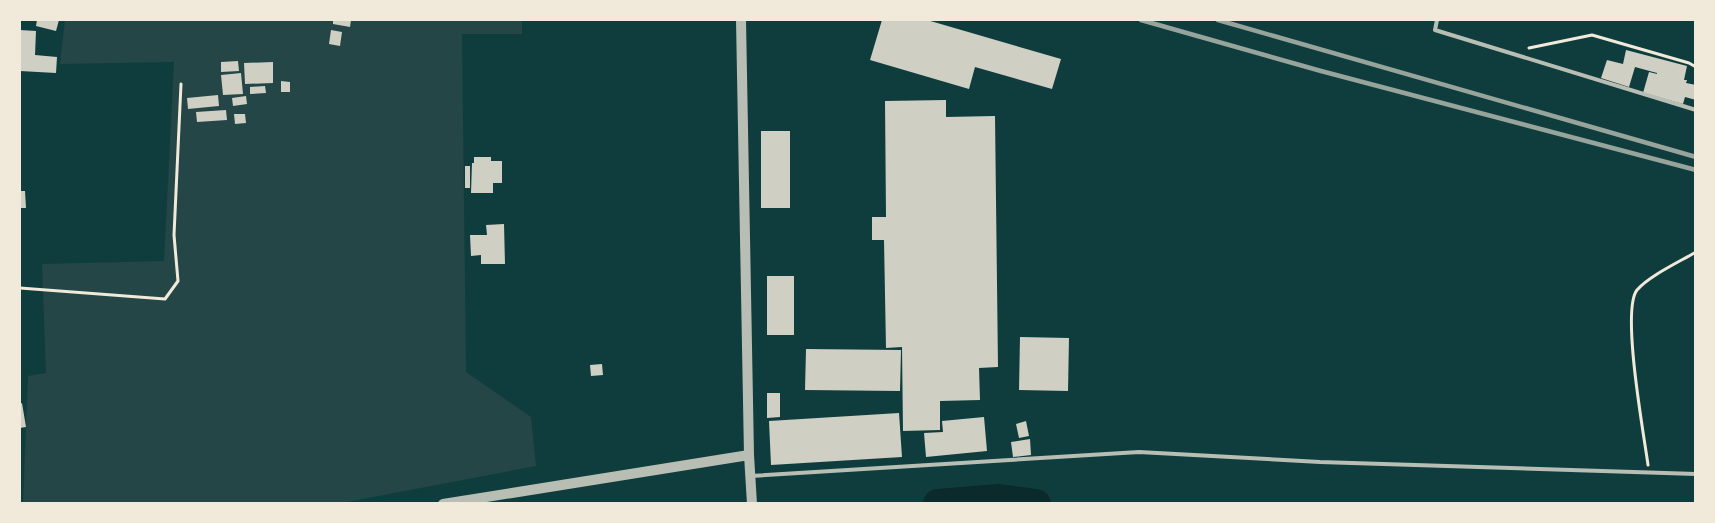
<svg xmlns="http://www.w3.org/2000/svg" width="1715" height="523" font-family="Inter,sans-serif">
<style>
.green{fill:#244646}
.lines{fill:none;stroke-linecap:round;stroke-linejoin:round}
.river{stroke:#0a2a2b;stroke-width:30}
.building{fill:#cfcfc3}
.path{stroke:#f1e9da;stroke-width:3}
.service{stroke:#b8beb3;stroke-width:4}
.tertiary{stroke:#b8beb3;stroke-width:10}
.rail{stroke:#97a49c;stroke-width:4.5}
</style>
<rect width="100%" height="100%" fill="#0f3d3e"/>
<!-- green -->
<path class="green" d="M 65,20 L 522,20 L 522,34 L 462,34 L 466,372 L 531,417 L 536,466 L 342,503 L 23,504 L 28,376 L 46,373 L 42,264 L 164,261 L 174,62 L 60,64 Z"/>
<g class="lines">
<!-- river -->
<path class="river" d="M 938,504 L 999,499 L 1036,504"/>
</g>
<!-- building -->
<path class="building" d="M 37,20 L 59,20 L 56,31 L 36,26 Z
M 333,20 L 351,20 L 350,27 L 333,24 Z
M 882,20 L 927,20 L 1061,59 L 1052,89 L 975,67 L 969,89 L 870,60 Z
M 20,30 L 36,31 L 35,55 L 57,57 L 56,73 L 20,71 Z
M 331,30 L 342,32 L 340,46 L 329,44 Z
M 1626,50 L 1687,66 L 1684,80 L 1687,80 L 1686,83 L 1696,85 L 1696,100 L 1685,97 L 1683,104 L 1643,93 L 1649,72 L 1657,74 L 1657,73 L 1635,67 L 1629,87 L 1601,78 L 1607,60 L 1623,64 Z
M 238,61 L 239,71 L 221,72 L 221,62 Z
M 273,62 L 273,83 L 245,84 L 244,63 Z
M 241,73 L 243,94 L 223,95 L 221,75 Z
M 281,81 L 290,82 L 290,92 L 281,92 Z
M 265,86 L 266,93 L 250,94 L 250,87 Z
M 218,95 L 219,106 L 188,109 L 187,98 Z
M 246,96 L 247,104 L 233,106 L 232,98 Z
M 946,100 L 946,117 L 995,116 L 998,367 L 979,368 L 980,400 L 940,401 L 940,430 L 903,431 L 902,347 L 886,348 L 884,240 L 872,240 L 872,217 L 886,217 L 885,101 Z
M 226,110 L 227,120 L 197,122 L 196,112 Z
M 234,114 L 245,114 L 246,123 L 235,124 Z
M 761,131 L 790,131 L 790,208 L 761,208 Z
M 474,157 L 491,157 L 491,161 L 502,161 L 502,183 L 493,183 L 493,193 L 471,193 L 472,163 L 474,163 Z
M 465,166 L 470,166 L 470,188 L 465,188 Z
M 20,191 L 25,191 L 26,208 L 20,208 Z
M 504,224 L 505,264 L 481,264 L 481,255 L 471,256 L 470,235 L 487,235 L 486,225 Z
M 767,276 L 794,276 L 794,335 L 767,335 Z
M 1020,337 L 1069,338 L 1068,391 L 1019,390 Z
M 806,349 L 901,350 L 900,391 L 805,390 Z
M 602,364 L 603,375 L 591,376 L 590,365 Z
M 767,393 L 780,393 L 780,417 L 767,418 Z
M 22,403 L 26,427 L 20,428 L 20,404 Z
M 899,413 L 902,457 L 771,465 L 769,421 Z
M 984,417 L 987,451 L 926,457 L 924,433 L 943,432 L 942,421 Z
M 1026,421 L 1029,436 L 1019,438 L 1016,424 Z
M 1030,439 L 1031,455 L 1013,457 L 1011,442 Z"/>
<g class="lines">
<!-- path -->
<path class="path" d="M 1529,48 L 1592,35 L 1689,63 L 1696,67
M 20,288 L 165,299 L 178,281 L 174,235 L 181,84
M 1648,465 C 1644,435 1621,310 1637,290 C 1649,276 1679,262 1696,252"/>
<!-- service -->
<path class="service" d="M 1437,20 L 1435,30 L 1696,110
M 751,476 L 1139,452 L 1320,462 L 1696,474"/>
<!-- tertiary -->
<path class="tertiary" d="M 741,20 L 749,455 L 752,504
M 443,504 L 749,455"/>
<!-- rail -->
<path class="rail" d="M 1141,20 L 1321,71 L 1696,170
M 1218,20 L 1696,157"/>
</g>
<!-- border -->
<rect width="1715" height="523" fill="none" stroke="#f1e9da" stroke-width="42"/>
</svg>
